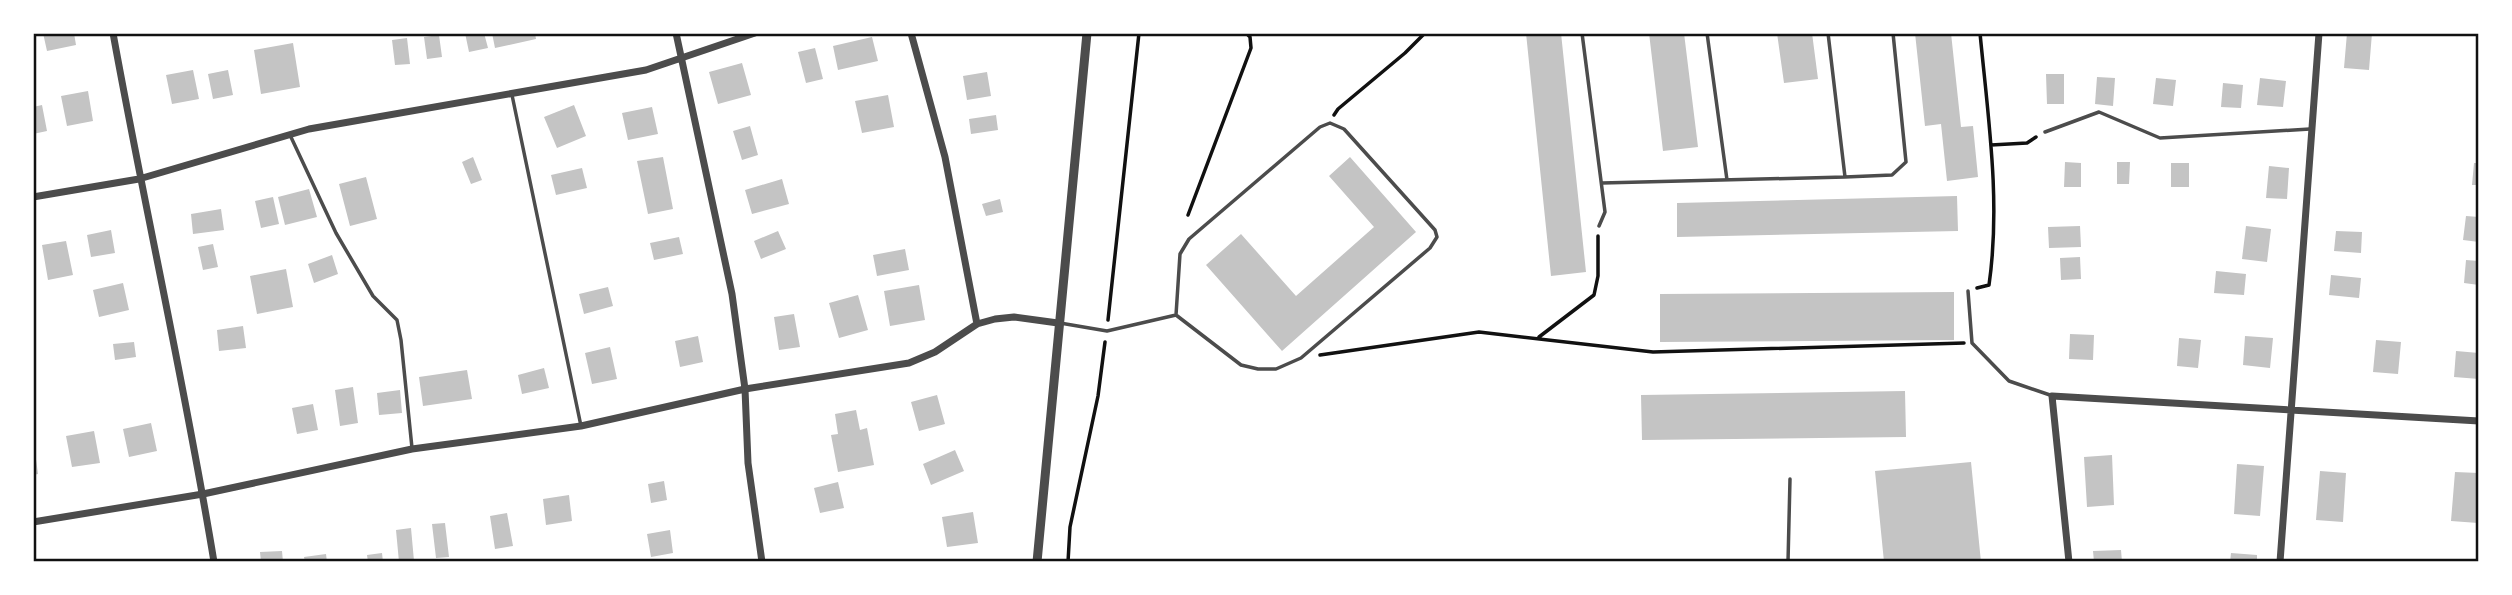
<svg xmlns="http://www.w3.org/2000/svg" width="2512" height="595" font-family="'Nunito Sans',sans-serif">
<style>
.building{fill:#c4c4c4}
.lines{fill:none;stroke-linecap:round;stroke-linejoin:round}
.path{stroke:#111;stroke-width:3.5}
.service{stroke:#4c4c4c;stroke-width:3.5}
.minor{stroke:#4c4c4c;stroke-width:7}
.tertiary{stroke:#4c4c4c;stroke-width:9}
.neatline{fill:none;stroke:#111;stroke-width:2.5}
</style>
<rect width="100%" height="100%" fill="#fff"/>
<!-- building -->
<path class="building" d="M 43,33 L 74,33 L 76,45 L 47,51 Z
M 465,33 L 484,33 L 488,48 L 469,52 Z
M 492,33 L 535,33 L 536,39 L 495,48 Z
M 1526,33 L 1561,33 L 1586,272 L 1551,276 Z
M 1649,33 L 1684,33 L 1698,147 L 1663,151 Z
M 1777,33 L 1812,33 L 1818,79 L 1784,83 Z
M 1915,33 L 1951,33 L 1961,127 L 1973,126 L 1978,177 L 1947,181 L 1941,124 L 1925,126 Z
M 2347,33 L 2372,33 L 2369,70 L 2344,68 Z
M 439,35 L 442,57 L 427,59 L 424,37 Z
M 872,37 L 878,61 L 838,70 L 833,46 Z
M 407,38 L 410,64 L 395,65 L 392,40 Z
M 293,43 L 300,87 L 261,94 L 254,50 Z
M 815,48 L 823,79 L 806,83 L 798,52 Z
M 742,63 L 751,95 L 718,104 L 709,72 Z
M 193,70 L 199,99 L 172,104 L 166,75 Z
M 228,70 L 233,95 L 213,99 L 208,74 Z
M 987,72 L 991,96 L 967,100 L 963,76 Z
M 2046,74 L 2064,74 L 2064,104 L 2047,104 Z
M 2097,77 L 2115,78 L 2113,106 L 2095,104 Z
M 2156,78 L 2176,80 L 2173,106 L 2153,104 Z
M 2260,78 L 2286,81 L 2283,107 L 2257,105 Z
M 2223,83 L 2243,85 L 2241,108 L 2221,107 Z
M 88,91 L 93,121 L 67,126 L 61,96 Z
M 888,95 L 894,127 L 862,133 L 855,101 Z
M 42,105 L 47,131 L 33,134 L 33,107 Z
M 574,105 L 586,136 L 557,148 L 544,117 Z
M 652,107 L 658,134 L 628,140 L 622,113 Z
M 996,115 L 998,130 L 971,134 L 969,119 Z
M 750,126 L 758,155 L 742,160 L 733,131 Z
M 473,157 L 482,180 L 471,184 L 462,162 Z
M 663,157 L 673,209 L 648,214 L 637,161 Z
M 1350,157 L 1416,232 L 1282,351 L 1206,265 L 1241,234 L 1296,296 L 1374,227 L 1329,176 Z
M 2065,162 L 2081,163 L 2081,187 L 2064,187 Z
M 2117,162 L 2130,162 L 2129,184 L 2117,184 Z
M 2171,163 L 2189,163 L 2189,187 L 2171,187 Z
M 2474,163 L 2479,163 L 2479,185 L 2472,185 Z
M 2269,166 L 2289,168 L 2287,199 L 2266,198 Z
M 582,168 L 587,188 L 556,195 L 551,175 Z
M 366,177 L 377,219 L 350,226 L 339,184 Z
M 782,179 L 789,204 L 752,214 L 745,190 Z
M 309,189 L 317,217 L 285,225 L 278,197 Z
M 1957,196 L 1958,231 L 1677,237 L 1677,203 Z
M 273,197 L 279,224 L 261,228 L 255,201 Z
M 1000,199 L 1003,212 L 986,216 L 982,204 Z
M 221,209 L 224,230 L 193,234 L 191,214 Z
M 2466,216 L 2479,217 L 2479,242 L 2463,240 Z
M 2080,226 L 2081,247 L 2049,248 L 2048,227 Z
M 2246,226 L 2271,229 L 2267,262 L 2242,259 Z
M 111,230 L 115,253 L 91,257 L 87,235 Z
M 778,231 L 786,249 L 761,259 L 754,241 Z
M 2336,231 L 2362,232 L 2361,253 L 2334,251 Z
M 679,237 L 683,254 L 654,260 L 650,243 Z
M 66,241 L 73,275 L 48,280 L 42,245 Z
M 213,244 L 218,267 L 203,270 L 198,247 Z
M 905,249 L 909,270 L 877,276 L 873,255 Z
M 332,255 L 338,274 L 314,283 L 308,264 Z
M 2080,257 L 2081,279 L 2061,280 L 2060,258 Z
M 2466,260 L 2479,261 L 2479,285 L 2464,283 Z
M 286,269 L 293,307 L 257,314 L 250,276 Z
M 2216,271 L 2246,274 L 2244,295 L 2214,293 Z
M 2331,275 L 2361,278 L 2359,298 L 2329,295 Z
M 123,283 L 129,310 L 99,317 L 93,290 Z
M 919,285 L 925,320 L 890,326 L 884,291 Z
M 608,287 L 613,306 L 584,314 L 579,294 Z
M 1954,292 L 1954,340 L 1660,342 L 1660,294 Z
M 858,295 L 868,330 L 839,338 L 829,303 Z
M 794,314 L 800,347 L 779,350 L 774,317 Z
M 243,326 L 246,348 L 219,351 L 217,330 Z
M 2070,334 L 2094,335 L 2093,360 L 2069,359 Z
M 698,336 L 703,362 L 680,367 L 675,341 Z
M 2245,336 L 2273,338 L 2270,368 L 2243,365 Z
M 2179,338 L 2201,340 L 2198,368 L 2177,366 Z
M 2376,340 L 2401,342 L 2398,374 L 2373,372 Z
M 134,342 L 136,357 L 115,360 L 113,344 Z
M 610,347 L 617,379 L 592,384 L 585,353 Z
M 2456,351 L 2479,353 L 2479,379 L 2454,377 Z
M 544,368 L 549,388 L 522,394 L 518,375 Z
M 467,370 L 472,399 L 423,406 L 419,377 Z
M 353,387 L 358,423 L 340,426 L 335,390 Z
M 400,390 L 402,413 L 379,415 L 377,393 Z
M 1905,391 L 1906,437 L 1642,440 L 1641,395 Z
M 937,395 L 945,424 L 919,431 L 911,402 Z
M 313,404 L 318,430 L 297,434 L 292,408 Z
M 856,410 L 860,430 L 867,428 L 874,465 L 838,472 L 831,435 L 838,434 L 835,414 Z
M 151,423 L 157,451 L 129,457 L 123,429 Z
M 94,431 L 100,463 L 72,467 L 66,436 Z
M 955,450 L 964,471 L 931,485 L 923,464 Z
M 35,452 L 38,474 L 33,475 L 33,453 Z
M 2112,455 L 2114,505 L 2087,507 L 2084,457 Z
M 1971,462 L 1981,562 L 1884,562 L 1875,471 Z
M 2237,464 L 2264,466 L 2260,516 L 2234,514 Z
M 2320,471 L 2346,473 L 2343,522 L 2316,520 Z
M 2455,472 L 2479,473 L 2478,523 L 2451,521 Z
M 664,481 L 667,500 L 651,503 L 648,484 Z
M 838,482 L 844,508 L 820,513 L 814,488 Z
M 569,495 L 572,521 L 546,525 L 543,499 Z
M 973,512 L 978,543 L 947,547 L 942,517 Z
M 507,513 L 513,546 L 495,549 L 490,516 Z
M 445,523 L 449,557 L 436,558 L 432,524 Z
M 411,528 L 414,561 L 399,562 L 396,530 Z
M 670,530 L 673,553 L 651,557 L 647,534 Z
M 2121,550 L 2122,562 L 2094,562 L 2093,551 Z
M 282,551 L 283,562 L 261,562 L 260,552 Z
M 382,553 L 383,562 L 368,562 L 367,555 Z
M 2231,553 L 2257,555 L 2257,562 L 2230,562 Z
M 326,554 L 327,562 L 305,562 L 304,557 Z"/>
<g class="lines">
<!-- path -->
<path class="path" d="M 1334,115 L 1338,109 L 1405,53 L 1425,33
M 1991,145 L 2027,143 L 2036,137
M 1188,215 L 1251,48 L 1250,37 L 1246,33
M 1977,288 L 1989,285 C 2001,202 1988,117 1980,33
M 1108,320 L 1139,33
M 1539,337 L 1594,295 L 1598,276 L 1598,236
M 1320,355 L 1479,332 L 1653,352 L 1964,343
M 1068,562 L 1070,527 L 1098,396 L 1105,342"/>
<!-- service -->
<path class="service" d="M 1582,33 L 1605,212 L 1599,226
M 1707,33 L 1727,180
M 512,95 L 581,426
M 2045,132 L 2099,112 L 2160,138 L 2310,129
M 290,135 L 336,233 L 373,296 L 397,320 L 401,340 L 412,448
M 1845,177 L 1892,175 L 1906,162 L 1893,33
M 1602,183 L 1845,177 L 1828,33
M 1968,291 L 1972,343 L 2009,381 L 2050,395
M 1060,323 L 1107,331 L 1176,315 L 1241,365 L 1258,369 L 1276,369 L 1301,358 L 1430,248 L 1437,237 L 1435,230 L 1344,129 L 1330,123 L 1320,127 L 1189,239 L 1180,254 L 1176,315
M 1788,562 L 1790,479"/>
<!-- minor -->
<path class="minor" d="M 113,33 C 145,210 185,385 214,562
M 676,33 L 732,294 L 745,389 L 748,463 L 762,562
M 911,33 L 945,157 L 977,324
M 33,197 L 139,179 L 309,129 L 646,70 L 755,33
M 33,522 L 203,494 L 412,449 L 581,426 L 745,389 L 909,363 L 935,352 L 977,324 L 995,319 L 1014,317 L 1058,323
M 2069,562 L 2052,396 L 2479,421
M 2280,562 L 2319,33"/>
<!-- tertiary -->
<path class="tertiary" d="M 1037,562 L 1087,33"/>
</g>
<!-- border -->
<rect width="2512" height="595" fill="none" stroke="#ffffff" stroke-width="70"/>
<rect x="35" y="35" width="2442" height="525" class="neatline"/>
</svg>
